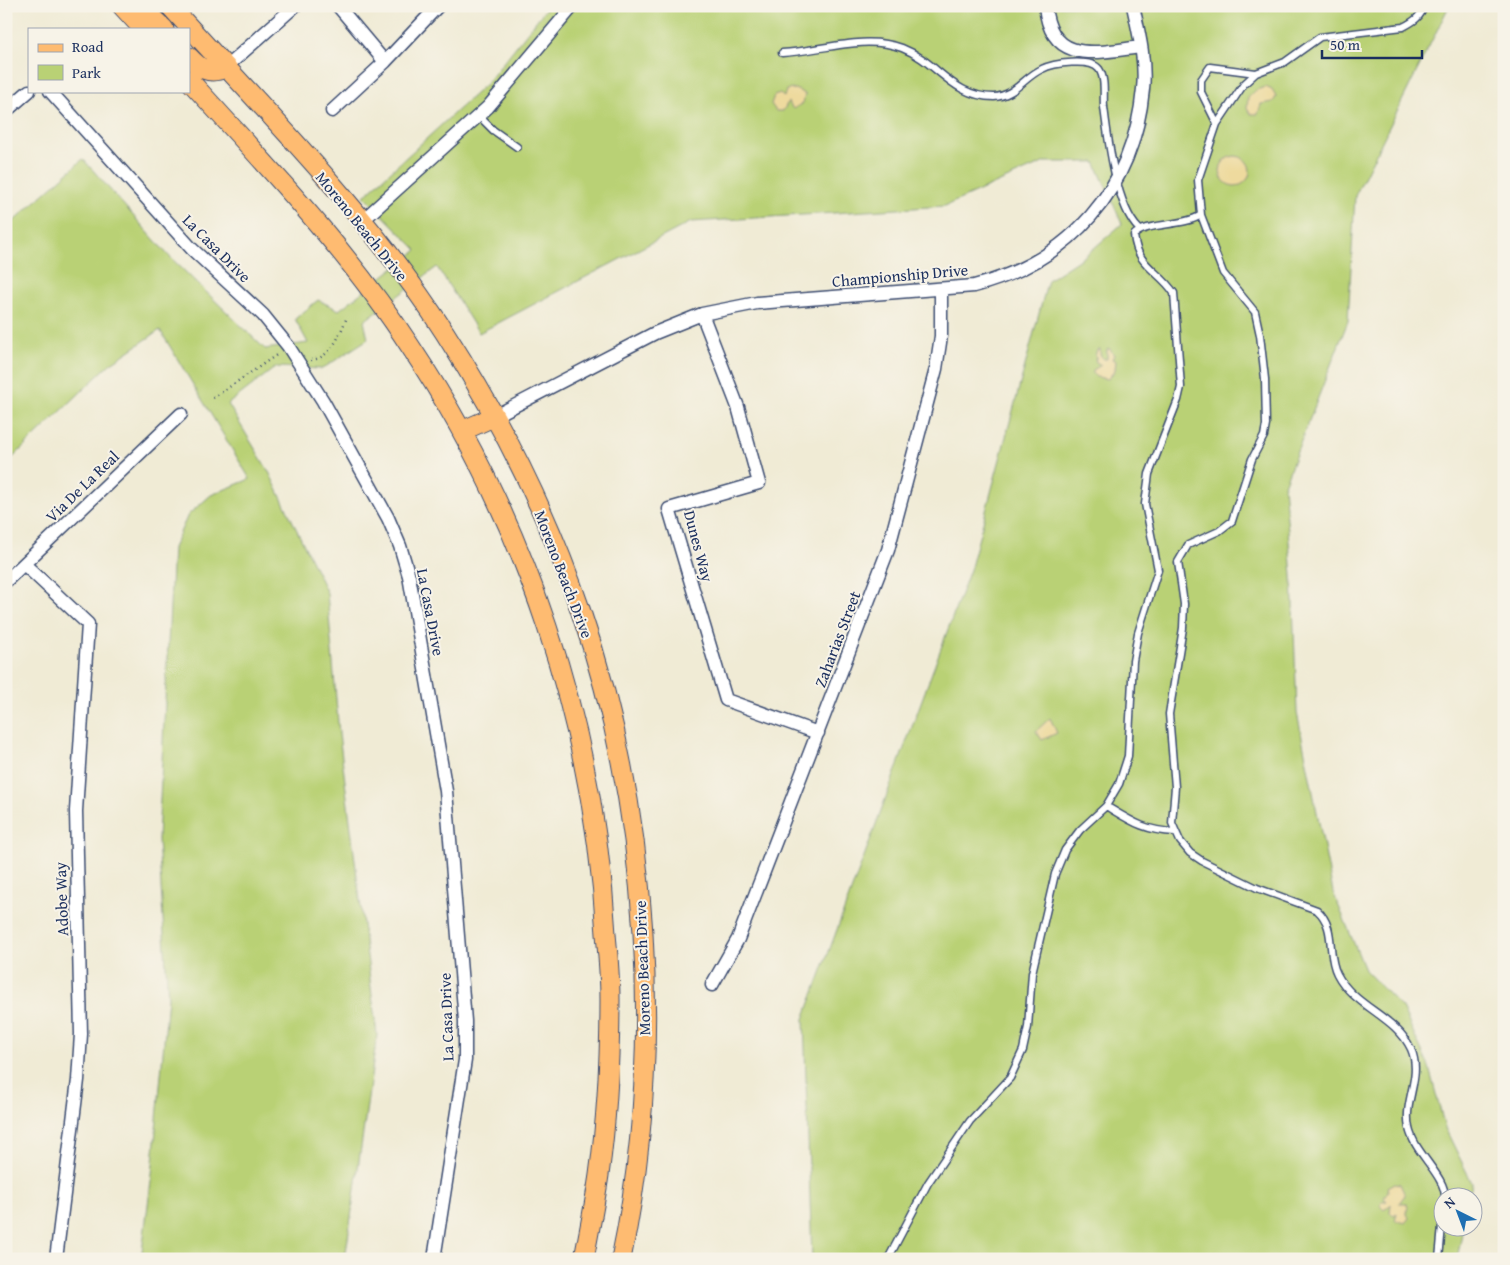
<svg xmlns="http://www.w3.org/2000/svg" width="1510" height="1265" font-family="'Gentium Book Plus',serif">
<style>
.green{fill:#b9d175;stroke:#6a806a}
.sand{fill:#eeda9e;stroke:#84847e}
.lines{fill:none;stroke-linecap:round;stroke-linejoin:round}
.lane-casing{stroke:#3b4b70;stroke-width:9}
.street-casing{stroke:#3b4b70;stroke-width:15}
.primary-casing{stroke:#3b4b70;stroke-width:21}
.path{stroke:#3b4b70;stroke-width:2.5;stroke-dasharray:1 4;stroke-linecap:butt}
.lane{stroke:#fff;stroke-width:6}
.street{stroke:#fff;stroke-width:12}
.primary{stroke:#febb71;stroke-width:19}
.labels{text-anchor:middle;stroke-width:4;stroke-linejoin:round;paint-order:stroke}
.street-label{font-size:16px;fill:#1b2f5e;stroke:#f7f3e8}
</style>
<rect width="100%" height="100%" fill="#f7f3e8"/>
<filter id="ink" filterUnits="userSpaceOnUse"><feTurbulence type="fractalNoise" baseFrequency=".02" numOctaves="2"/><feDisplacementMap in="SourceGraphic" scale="10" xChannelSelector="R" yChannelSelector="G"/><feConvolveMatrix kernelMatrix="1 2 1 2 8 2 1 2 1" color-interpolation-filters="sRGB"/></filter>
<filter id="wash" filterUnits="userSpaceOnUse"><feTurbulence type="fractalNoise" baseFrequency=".0096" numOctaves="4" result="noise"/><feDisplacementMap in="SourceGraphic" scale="20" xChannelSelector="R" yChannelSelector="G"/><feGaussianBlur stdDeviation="1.12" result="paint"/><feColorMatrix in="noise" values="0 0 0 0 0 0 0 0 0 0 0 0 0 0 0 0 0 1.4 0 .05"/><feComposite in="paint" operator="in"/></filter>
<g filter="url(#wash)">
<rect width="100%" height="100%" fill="#f0ebd5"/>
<!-- green -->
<path class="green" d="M 548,6 L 1449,6 L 1355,196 L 1348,321 L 1284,485 L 1292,576 L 1297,713 L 1333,892 L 1365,970 L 1402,1008 L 1428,1064 L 1445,1128 L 1472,1183 L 1469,1197 L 1442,1198 L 1442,1228 L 1463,1228 L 1457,1259 L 812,1259 L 804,1019 L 971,567 L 1048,280 L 1086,255 L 1122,224 L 1095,162 L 1045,162 L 945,206 L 691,222 L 479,333 L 437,267 L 364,321 L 368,339 L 322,369 L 276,367 L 228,404 L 269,472 L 327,593 L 339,734 L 377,1035 L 345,1259 L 141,1259 L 152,1174 L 168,998 L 158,839 L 173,548 L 188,515 L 211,495 L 250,479 L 160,330 L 110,364 L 6,464 L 6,228 L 83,159 L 168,255 L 265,349 L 308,343 L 295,319 L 318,300 L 339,310 L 417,250 L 364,196 L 487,83 Z"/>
<!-- sand -->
<path class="sand" d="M 1266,87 L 1272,90 L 1276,97 L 1273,102 L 1261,104 L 1258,114 L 1251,114 L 1247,108 L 1248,98 L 1256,90 Z
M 795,89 L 805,94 L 803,103 L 793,109 L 788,102 L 783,111 L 776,111 L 771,104 L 774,96 L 780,94 L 784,97 L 786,90 Z
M1220 171a15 15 0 1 1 30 0a15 15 0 1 1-30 0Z
M 1100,349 L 1100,355 L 1104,359 L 1107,359 L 1107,349 L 1110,349 L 1114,355 L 1112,359 L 1116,361 L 1115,370 L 1108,379 L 1096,377 L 1093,374 L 1093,370 L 1101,365 L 1096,362 L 1095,358 L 1097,358 L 1095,356 L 1097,350 Z
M 1050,718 L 1057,733 L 1042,740 L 1036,731 Z
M 1394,1183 L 1400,1184 L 1405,1195 L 1399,1203 L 1406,1203 L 1408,1206 L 1406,1212 L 1409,1218 L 1405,1223 L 1395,1220 L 1397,1213 L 1394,1215 L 1390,1213 L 1391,1204 L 1385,1210 L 1381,1206 L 1382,1201 L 1387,1201 L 1384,1198 L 1388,1191 L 1387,1187 Z"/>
</g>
<g filter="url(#ink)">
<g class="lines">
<defs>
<path id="lane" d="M 782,53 C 821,51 864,34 902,48 C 938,62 952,97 994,97 C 1015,96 1024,77 1042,69 C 1053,63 1091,58 1099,69 C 1106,79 1103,95 1104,107 C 1108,139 1116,207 1139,229
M 478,115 L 493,130 L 517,147
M 1217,124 L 1244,84 L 1256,73 L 1285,62 L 1320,37 L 1403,27 C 1413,22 1421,17 1424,6
M 1201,215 L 1223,273 L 1255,312 L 1260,335 L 1265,379 L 1266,425 L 1264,436 L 1252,459 L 1232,521 L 1219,531 L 1188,545 L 1178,562 L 1184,604 L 1183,628 L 1169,714 L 1175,787 L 1172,823 L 1180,841 L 1190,853 L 1202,861 L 1257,888 L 1317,910 C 1337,928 1326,953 1337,974 C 1354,1007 1396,1016 1411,1049 C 1423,1076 1403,1101 1409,1128 C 1414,1153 1446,1176 1445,1198
M 1106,806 C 1131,821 1145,831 1175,832
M 888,1259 L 928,1183 L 970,1121 L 1010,1078 L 1023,1050 L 1028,1027 L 1032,973 L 1055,874 L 1065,850 L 1080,830 L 1106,806 L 1119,784 L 1128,756 L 1133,661 L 1138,633 L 1158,570 L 1145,504 L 1149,474 L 1178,400 L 1181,387 L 1174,293 C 1159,270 1137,267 1134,235 C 1146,222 1183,227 1201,215 L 1198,180 L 1217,124 L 1201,92 L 1201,80 L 1210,67 L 1256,73
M 1439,1259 L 1442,1226"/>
<path id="street" d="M 338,6 L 385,62 L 438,6
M 1045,6 C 1051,66 1098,52 1141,47
M 225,68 L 295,6
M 50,91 L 192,249 L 263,315 L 288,346 L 323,401 L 388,518 L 400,546 L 409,576 L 446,791 L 465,1021 L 465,1060 L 434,1259
M 6,111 L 29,91
M 332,111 L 385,62
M 362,221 L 488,107 L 573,6
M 702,314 L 738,407 L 759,483 L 669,509 L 726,700 L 818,733
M 493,417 L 655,333 L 702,314 L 757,303 L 974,286 C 1070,261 1134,189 1143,89 C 1146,62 1139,33 1133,6
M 24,564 L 88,624 L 76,811 L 81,1034 L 78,1080 L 56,1259
M 6,581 L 181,414
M 712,985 L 738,939 L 888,550 L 936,369 L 941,336 L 941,290"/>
<path id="primary" d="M 122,6 L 143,29
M 131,6 L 148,14 L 164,29
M 170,6 C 265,111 368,213 445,333 C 500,419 547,512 580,609 C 649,809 665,1051 621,1259
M 189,57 C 200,69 209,75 225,68
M 189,80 C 266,165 347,249 410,346 C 526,520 594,725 606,934 C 608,955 610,977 610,999 C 610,1057 607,1117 599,1175 C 595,1203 589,1231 584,1259
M 462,431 L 493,417"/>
</defs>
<!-- lane casing -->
<use href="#lane" class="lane-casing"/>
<!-- street casing -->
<use href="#street" class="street-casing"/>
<!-- primary casing -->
<use href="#primary" class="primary-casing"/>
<!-- path -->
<path class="path" d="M 311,360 C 332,358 340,334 347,317
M 213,398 L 278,354"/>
<!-- lane -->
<use href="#lane" class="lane"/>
<!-- street -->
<use href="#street" class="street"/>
<!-- primary -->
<use href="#primary" class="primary"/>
</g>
</g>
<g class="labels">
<!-- street labels -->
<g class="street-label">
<text transform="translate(362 226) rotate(51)" y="6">Moreno Beach Drive</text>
<text transform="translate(217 248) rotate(45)" y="6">La Casa Drive</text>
<text transform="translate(900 275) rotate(-5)" y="6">Championship Drive</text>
<text transform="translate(82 486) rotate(-44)" y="6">Via De La Real</text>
<text transform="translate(699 546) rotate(75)" y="6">Dunes Way</text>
<text transform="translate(564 574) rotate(69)" y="6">Moreno Beach Drive</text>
<text transform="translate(431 612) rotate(79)" y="6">La Casa Drive</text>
<text transform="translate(837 639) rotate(-69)" y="6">Zaharias Street</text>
<text transform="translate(61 899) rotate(-92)" y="6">Adobe Way</text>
<text transform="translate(642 968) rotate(-92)" y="6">Moreno Beach Drive</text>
<text transform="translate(446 1017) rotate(-92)" y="6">La Casa Drive</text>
</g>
</g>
<!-- margin -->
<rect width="1510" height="1265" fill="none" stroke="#f7f3e8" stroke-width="25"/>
<!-- legend -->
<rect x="28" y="28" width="162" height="65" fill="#f7f3e8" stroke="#9fa5b1"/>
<rect x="38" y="44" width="25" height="8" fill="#febb71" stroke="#9fa5b1"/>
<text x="72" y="52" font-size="15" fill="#1b2f5e">Road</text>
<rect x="38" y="65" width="25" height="15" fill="#b9d175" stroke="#9fa5b1"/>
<text x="72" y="78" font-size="15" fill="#1b2f5e">Park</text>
<!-- north arrow -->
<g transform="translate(1458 1212) rotate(318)"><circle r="24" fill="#f7f3e8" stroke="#9fa5b1"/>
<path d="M0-4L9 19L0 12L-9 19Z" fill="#1f6fb2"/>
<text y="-8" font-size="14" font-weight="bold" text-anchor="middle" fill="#1b2f5e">N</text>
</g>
<!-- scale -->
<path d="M1322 50v8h100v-8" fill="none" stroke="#1b2f5e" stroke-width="2.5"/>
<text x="1330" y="50" font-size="15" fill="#1b2f5e" stroke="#f7f3e8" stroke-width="4" paint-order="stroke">50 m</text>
</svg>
